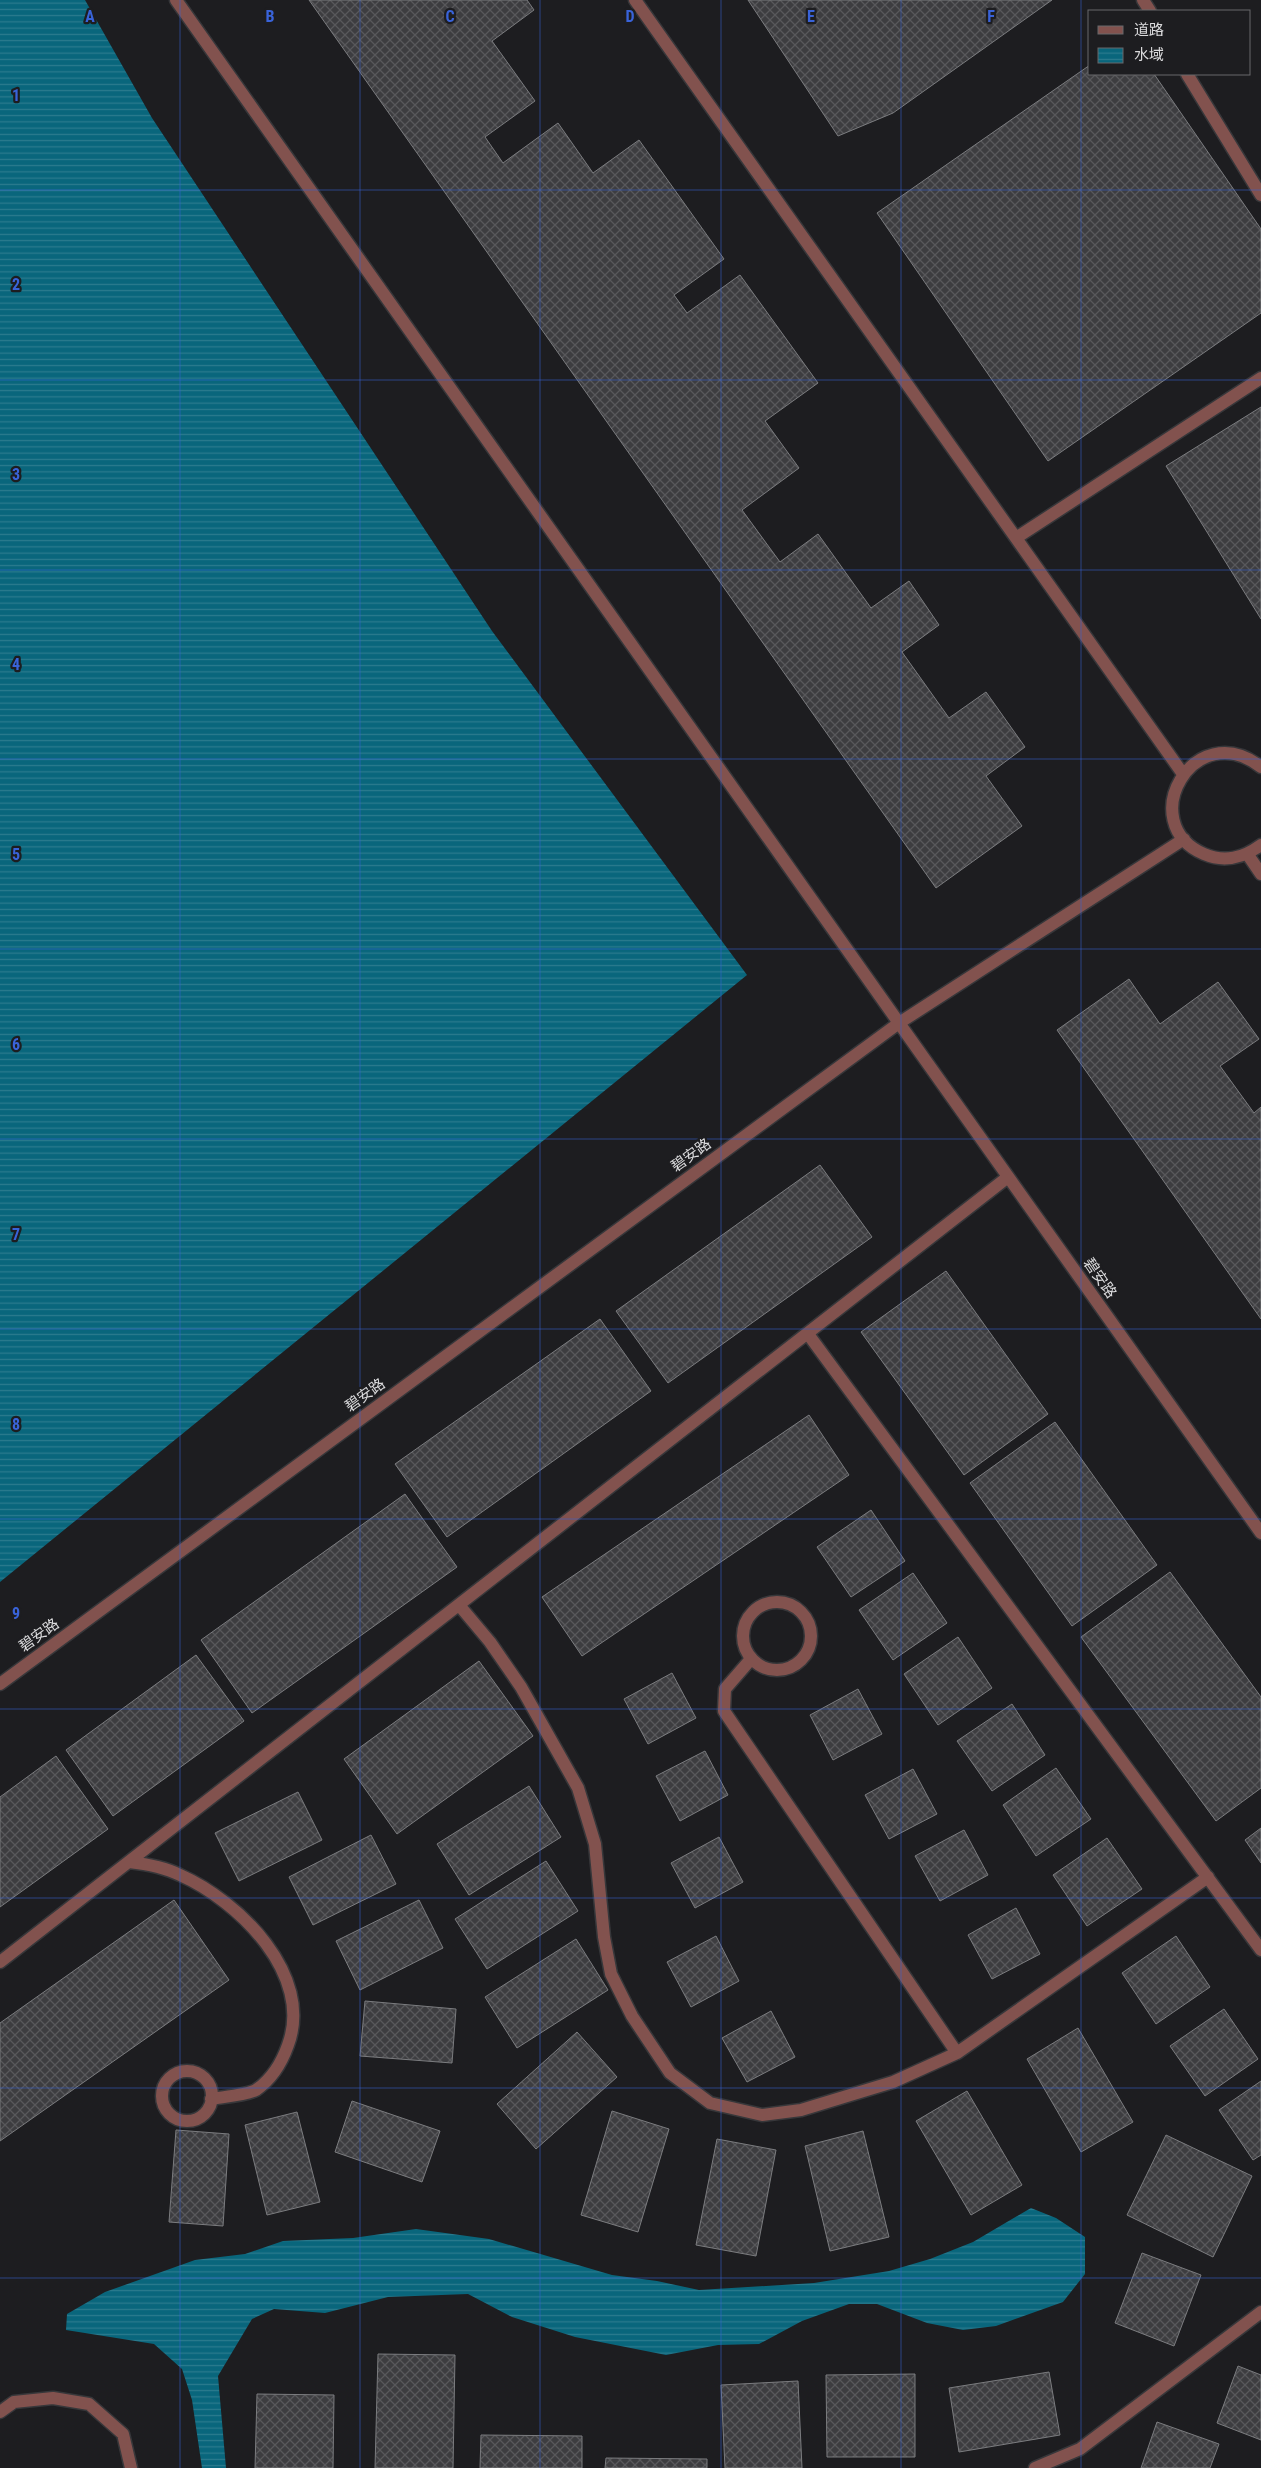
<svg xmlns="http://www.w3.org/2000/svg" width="1261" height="2468" font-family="'Roboto Condensed','Noto Sans SC',sans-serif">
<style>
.water{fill:url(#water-rules)}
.building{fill:url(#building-cross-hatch);stroke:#7b7c7f}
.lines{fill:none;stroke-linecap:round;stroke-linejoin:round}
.minor-casing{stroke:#37373a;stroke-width:15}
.minor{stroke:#82524e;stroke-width:12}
.grid{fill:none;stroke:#3963d9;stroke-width:1;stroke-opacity:0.55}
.labels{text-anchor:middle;stroke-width:4.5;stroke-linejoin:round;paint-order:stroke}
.street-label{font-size:15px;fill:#dadadc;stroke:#1d1d20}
.grid-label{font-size:16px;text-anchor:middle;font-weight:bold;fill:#3963d9;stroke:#1d1d20;stroke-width:4.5;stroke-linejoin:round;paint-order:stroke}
</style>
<defs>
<pattern id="water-rules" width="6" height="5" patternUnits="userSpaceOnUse" patternTransform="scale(1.25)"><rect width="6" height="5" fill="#09667c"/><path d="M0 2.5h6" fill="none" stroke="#2c7b8e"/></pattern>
<pattern id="building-cross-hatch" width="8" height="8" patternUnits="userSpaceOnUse" patternTransform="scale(1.25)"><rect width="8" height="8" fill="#3d3d40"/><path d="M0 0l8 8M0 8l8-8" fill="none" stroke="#58585b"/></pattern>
</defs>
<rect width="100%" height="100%" fill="#1d1d20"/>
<!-- water -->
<path class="water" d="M 0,0 L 85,0 L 152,118 L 492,631 L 747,975 L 0,1582 Z
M 1031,2208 L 1056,2218 L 1085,2237 L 1085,2274 L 1063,2302 L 996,2326 L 963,2330 L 927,2323 L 877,2304 L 849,2304 L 802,2321 L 759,2344 L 718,2345 L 666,2355 L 575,2337 L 512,2317 L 468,2294 L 388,2297 L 325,2313 L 274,2309 L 252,2319 L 218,2376 L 226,2468 L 202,2468 L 192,2400 L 182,2369 L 154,2344 L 66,2330 L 67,2314 L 105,2292 L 195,2260 L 245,2254 L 283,2241 L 353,2238 L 416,2229 L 489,2239 L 612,2275 L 657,2281 L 699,2290 L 814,2283 L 889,2271 L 930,2259 L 973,2242 Z"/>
<!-- building -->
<path class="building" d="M 309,0 L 527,0 L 534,10 L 492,41 L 535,101 L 485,137 L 503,163 L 558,123 L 593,173 L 639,140 L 724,259 L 674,295 L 687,313 L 740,275 L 818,383 L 765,421 L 799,468 L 742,510 L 780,562 L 818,534 L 871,608 L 909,581 L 939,625 L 902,652 L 949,718 L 986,692 L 1025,747 L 986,776 L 1022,826 L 936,888 Z
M 748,0 L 1052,0 L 893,113 L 838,136 Z
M 1090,65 L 1090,74 L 1154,74 L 1261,229 L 1261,313 L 1048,461 L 877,213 Z
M 1261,407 L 1261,619 L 1166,466 Z
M 1129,979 L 1160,1024 L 1218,982 L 1259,1039 L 1220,1066 L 1254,1113 L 1261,1107 L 1261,1319 L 1057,1030 Z
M 820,1165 L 872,1237 L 668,1383 L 616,1311 Z
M 946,1271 L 1048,1414 L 964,1475 L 861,1332 Z
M 600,1319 L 651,1391 L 447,1537 L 395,1464 Z
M 809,1415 L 849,1475 L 582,1656 L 542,1597 Z
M 1055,1422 L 1157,1565 L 1072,1626 L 970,1483 Z
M 405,1494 L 457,1567 L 252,1713 L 201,1640 Z
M 871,1510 L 905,1561 L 851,1597 L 817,1547 Z
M 1170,1572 L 1261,1697 L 1261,1788 L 1216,1821 L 1081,1637 Z
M 913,1573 L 947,1623 L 893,1660 L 859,1610 Z
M 958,1637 L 992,1688 L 938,1725 L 904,1674 Z
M 196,1655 L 244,1721 L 113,1816 L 66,1750 Z
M 479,1661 L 533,1736 L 397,1834 L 344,1759 Z
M 672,1673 L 696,1718 L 648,1744 L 624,1699 Z
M 858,1689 L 882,1734 L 833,1760 L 810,1715 Z
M 1012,1704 L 1045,1755 L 992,1791 L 957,1741 Z
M 705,1751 L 728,1795 L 680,1821 L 656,1776 Z
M 56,1756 L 108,1829 L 0,1907 L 0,1797 Z
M 1056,1768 L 1091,1819 L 1036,1856 L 1003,1805 Z
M 913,1769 L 937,1814 L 889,1839 L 865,1795 Z
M 529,1786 L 561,1837 L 469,1895 L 437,1844 Z
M 298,1792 L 322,1840 L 239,1881 L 215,1833 Z
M 1261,1828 L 1261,1863 L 1245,1840 Z
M 964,1830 L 988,1875 L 940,1901 L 915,1856 Z
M 371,1835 L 396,1884 L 313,1925 L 289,1877 Z
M 719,1837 L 743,1882 L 695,1908 L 671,1863 Z
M 1107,1838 L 1142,1889 L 1087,1926 L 1053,1875 Z
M 546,1861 L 578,1911 L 487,1969 L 455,1919 Z
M 174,1900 L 229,1980 L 0,2141 L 0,2023 Z
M 419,1900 L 443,1948 L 360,1990 L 336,1941 Z
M 1016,1908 L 1040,1954 L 992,1979 L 968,1935 Z
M 716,1936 L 739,1981 L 691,2007 L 667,1962 Z
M 1176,1936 L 1210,1987 L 1156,2024 L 1122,1973 Z
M 576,1939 L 608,1990 L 517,2048 L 485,1997 Z
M 365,2001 L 456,2009 L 452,2063 L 360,2056 Z
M 1224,2009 L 1258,2059 L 1205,2096 L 1170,2046 Z
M 771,2011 L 795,2057 L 747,2082 L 722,2038 Z
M 1078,2028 L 1133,2122 L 1081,2152 L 1027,2059 Z
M 577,2032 L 617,2077 L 536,2149 L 497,2104 Z
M 1261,2081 L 1261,2155 L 1253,2160 L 1219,2110 Z
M 967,2091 L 1022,2185 L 971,2215 L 916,2121 Z
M 352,2101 L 440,2131 L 422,2182 L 335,2152 Z
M 612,2111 L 669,2129 L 638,2232 L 581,2215 Z
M 297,2112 L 320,2202 L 267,2215 L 245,2125 Z
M 176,2130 L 229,2134 L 223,2226 L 169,2222 Z
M 863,2131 L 889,2237 L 830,2251 L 805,2146 Z
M 1166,2135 L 1252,2176 L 1213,2257 L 1127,2215 Z
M 717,2139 L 776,2150 L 756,2256 L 696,2245 Z
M 1142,2253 L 1201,2275 L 1174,2346 L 1115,2323 Z
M 378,2354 L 455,2355 L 453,2468 L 375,2468 Z
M 1238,2366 L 1261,2375 L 1261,2440 L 1217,2423 Z
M 1049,2372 L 1060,2435 L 959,2452 L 949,2388 Z
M 915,2374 L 915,2457 L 827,2457 L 826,2375 Z
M 798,2381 L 802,2468 L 725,2468 L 721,2385 Z
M 257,2394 L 334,2395 L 333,2468 L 255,2468 Z
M 1157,2422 L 1219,2444 L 1210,2468 L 1141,2468 Z
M 481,2435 L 582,2436 L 582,2468 L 480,2468 Z
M 606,2458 L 707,2459 L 707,2468 L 605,2468 Z"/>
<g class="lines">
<defs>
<path id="minor" d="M 176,0 L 899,1023 L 1184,839
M 635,0 L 1183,774
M 1143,0 L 1150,11
M 1187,74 L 1261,195
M 1016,538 L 1261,378
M 1261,767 C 1194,715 1133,823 1204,854 C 1225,863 1243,858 1261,845
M 1248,855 L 1261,874
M 808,1334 L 1261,1950
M743 1636a34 34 0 1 1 68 0a34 34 0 1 1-68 0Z
M 459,1605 L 490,1642 L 521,1687 L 578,1788 L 595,1844 L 604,1937 L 611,1974 L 632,2016 L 670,2073 L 710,2103 L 762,2115 L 801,2110 L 893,2082 L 957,2053 L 1208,1877
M 751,1659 L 725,1689 L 724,1711 L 957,2053
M 0,1684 L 899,1023 L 1261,1533
M 129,1862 C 147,1864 164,1867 180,1875 C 239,1901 314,1975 288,2045 C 282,2062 272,2079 256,2090 C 247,2095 222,2097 211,2099
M 0,1962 L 1008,1177
M162 2096a25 25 0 1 1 50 0a25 25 0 1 1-50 0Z
M 0,2412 L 14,2402 L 53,2398 L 89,2404 L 123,2434 L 131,2468
M 1035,2468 L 1080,2449 L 1261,2312"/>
</defs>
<!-- minor casing -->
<use href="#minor" class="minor-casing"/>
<!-- minor -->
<use href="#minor" class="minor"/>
</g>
<!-- grid -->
<path class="grid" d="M 180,0 L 180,2468M 360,0 L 360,2468M 540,0 L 540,2468M 721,0 L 721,2468M 901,0 L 901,2468M 1081,0 L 1081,2468M 0,190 L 1261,190M 0,380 L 1261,380M 0,570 L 1261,570M 0,759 L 1261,759M 0,949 L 1261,949M 0,1139 L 1261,1139M 0,1329 L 1261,1329M 0,1519 L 1261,1519M 0,1709 L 1261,1709M 0,1898 L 1261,1898M 0,2088 L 1261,2088M 0,2278 L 1261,2278"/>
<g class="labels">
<!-- street labels -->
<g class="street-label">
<text transform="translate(691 1155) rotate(-36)" y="5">碧安路</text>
<text transform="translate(1100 1278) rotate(55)" y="5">碧安路</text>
<text transform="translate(365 1395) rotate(-36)" y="5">碧安路</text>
<text transform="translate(39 1635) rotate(-36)" y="5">碧安路</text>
</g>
</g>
<g class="grid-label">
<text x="90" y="22">A</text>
<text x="270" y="22">B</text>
<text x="450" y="22">C</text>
<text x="630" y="22">D</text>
<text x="811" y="22">E</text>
<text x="991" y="22">F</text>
<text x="16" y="101">1</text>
<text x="16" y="290">2</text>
<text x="16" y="480">3</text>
<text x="16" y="670">4</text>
<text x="16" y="860">5</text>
<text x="16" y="1050">6</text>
<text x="16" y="1240">7</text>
<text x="16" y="1430">8</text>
<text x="16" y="1619">9</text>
</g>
<!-- legend -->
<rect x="1088" y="10" width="162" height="65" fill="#1d1d20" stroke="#69696b"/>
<rect x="1098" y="26" width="25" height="8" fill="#82524e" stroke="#69696b"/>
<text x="1134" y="35" font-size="15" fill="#dadadc">道路</text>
<rect x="1098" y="48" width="25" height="15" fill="url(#water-rules)" stroke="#69696b"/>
<text x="1134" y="60" font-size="15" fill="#dadadc">水域</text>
</svg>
